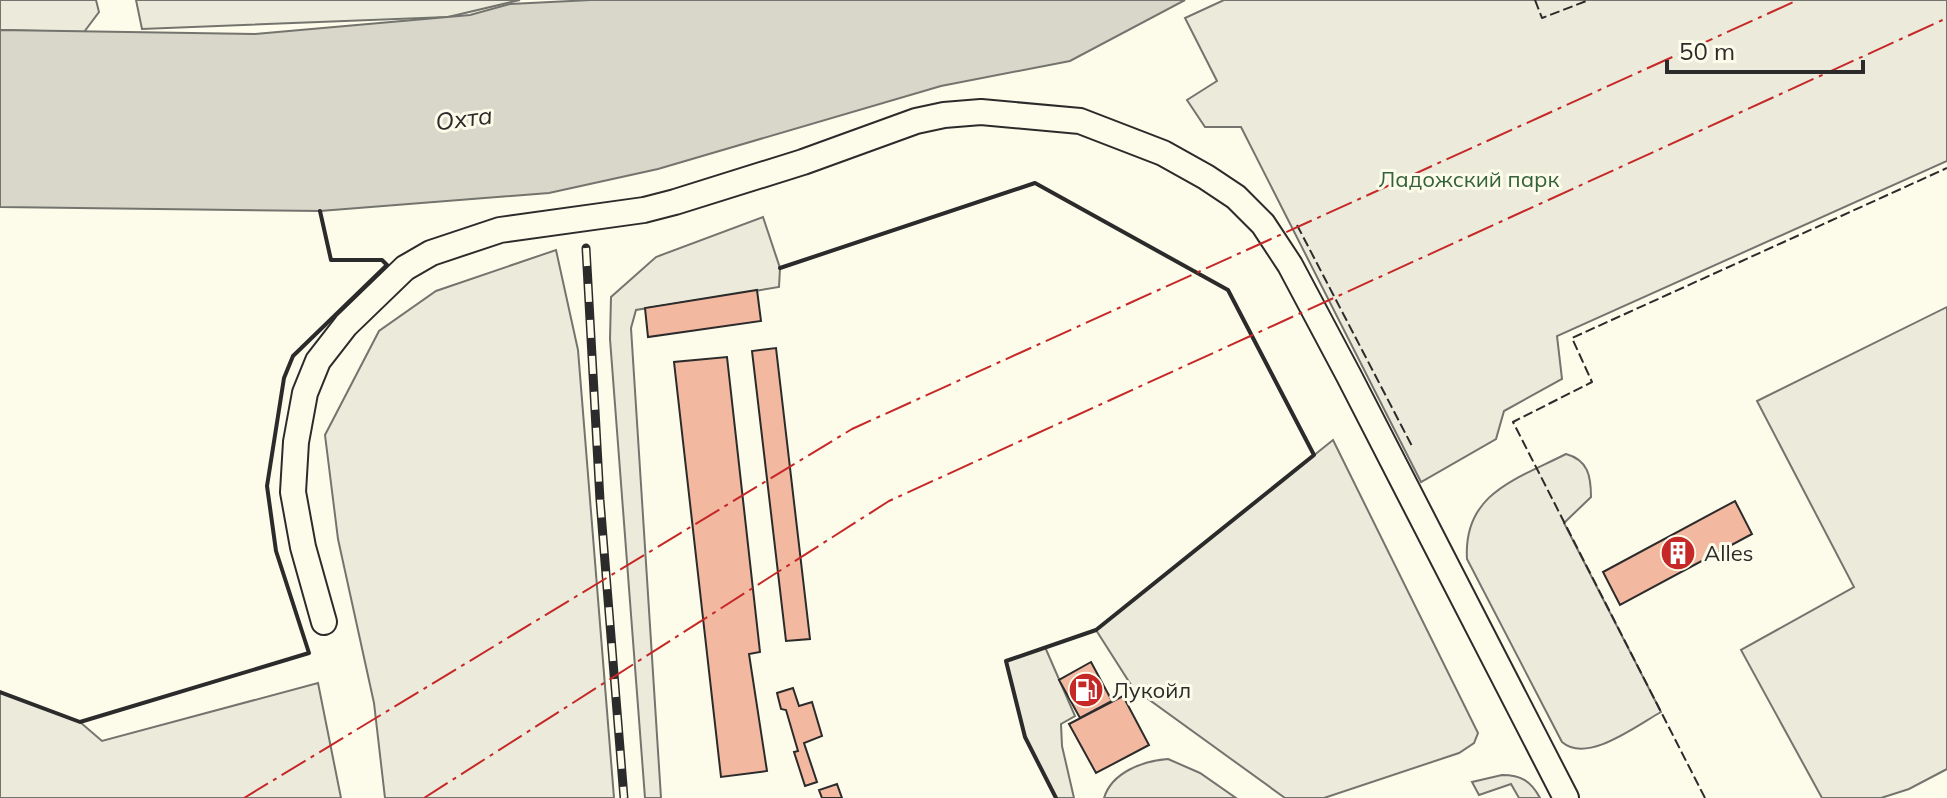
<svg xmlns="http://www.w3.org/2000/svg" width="1947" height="798" font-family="Mulish,sans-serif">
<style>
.green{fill:#ecebdb;stroke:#74746e;stroke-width:2}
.parking{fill:#eceadb;stroke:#74746e;stroke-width:2}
.water{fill:#d8d7c9;stroke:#74746e;stroke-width:2}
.building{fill:#f2b8a0;stroke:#2b2b2b;stroke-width:2}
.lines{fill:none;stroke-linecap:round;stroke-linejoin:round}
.street-casing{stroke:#2b2b2b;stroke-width:28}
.street{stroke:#fdfbea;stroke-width:24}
.rail-casing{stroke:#2b2b2b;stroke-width:9}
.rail{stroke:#fdfbea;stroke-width:6;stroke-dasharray:18;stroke-linecap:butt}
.fence{stroke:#2b2b2b;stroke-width:2;stroke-dasharray:10 4;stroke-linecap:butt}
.wall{stroke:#2b2b2b;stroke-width:4}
.power{stroke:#c62828;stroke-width:2;stroke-dasharray:28 6 4 6;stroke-linecap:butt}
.labels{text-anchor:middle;stroke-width:6;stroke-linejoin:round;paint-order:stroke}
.park-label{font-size:22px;fill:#34623c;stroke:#fdfbea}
.poi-label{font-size:22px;fill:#2b2b2b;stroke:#fdfbea;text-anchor:start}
.water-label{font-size:24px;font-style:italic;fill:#2b2b2b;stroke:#fdfbea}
</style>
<rect width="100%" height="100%" fill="#fdfbea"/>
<!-- green -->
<path class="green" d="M 0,0 L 96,0 L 99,12 L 84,32 L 0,30 Z
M 136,0 L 520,0 L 448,17 L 142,29 Z
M 1224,0 L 1947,0 L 1947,161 L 1557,336 L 1562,379 L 1504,411 L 1496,439 L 1421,482 L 1241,127 L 1205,127 L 1187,100 L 1217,81 L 1185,18 Z
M 763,217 L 780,268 L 779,287 L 636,310 L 631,328 L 661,798 L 645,798 L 610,339 L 611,297 L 656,257 Z
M 556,250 L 578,350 L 614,798 L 385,798 L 374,703 L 338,539 L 325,435 L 379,331 L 436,291 Z
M 1566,454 C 1588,460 1591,476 1591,497 L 1564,523 L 1661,712 C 1636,726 1587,764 1562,742 L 1467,559 C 1463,493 1517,479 1566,454 Z
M 1045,647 L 1075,716 L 1061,724 L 1062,746 L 1074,798 L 1056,798 L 1025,737 L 1006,661 Z
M 318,683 L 341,798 L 0,798 L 0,692 L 80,722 L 102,741 Z
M 1168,759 L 1200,773 L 1236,798 L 1104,798 C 1112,772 1143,761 1168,759 Z
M 1502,775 C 1521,775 1531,781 1540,798 L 1519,798 L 1511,784 L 1479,795 L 1472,782 Z"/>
<!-- parking -->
<path class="parking" d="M 1947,307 L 1947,769 L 1909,789 L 1881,798 L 1822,798 L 1741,650 L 1854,587 L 1757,401 Z
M 1333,440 L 1478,733 L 1474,743 L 1459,753 L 1324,798 L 1285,798 L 1133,688 L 1096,630 Z"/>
<!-- water -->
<path class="water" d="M 591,0 L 1185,0 L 1070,61 L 941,86 L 658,169 L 549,193 L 320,211 L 0,207 L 0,30 L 255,34 L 470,15 L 510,4 Z"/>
<!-- building -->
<path class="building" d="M 757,290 L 761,321 L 648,337 L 645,308 Z
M 776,348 L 810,639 L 786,641 L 752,351 Z
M 727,357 L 760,652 L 749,654 L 767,771 L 721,777 L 674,362 Z
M 1735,501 L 1752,534 L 1620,605 L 1603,572 Z
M 1091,662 L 1112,701 L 1080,718 L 1059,680 Z
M 793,688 L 799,706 L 812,702 L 822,736 L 804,743 L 817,782 L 805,786 L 794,752 L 798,751 L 786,710 L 781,709 L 777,693 Z
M 1123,696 L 1149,745 L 1096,773 L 1069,724 Z
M 837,784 L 842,798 L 822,798 L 819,790 Z"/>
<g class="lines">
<defs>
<path id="street" d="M 324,622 L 303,547 L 293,492 L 296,442 L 305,393 L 318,361 L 346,325 L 405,268 L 431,253 L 500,230 L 644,210 L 675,202 L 803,162 L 916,121 L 944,115 L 981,112 L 1080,121 L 1163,153 L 1206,177 L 1236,197 L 1263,224 L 1290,265 L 1349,376 L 1566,798"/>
</defs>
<!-- street casing -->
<use href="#street" class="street-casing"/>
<!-- street -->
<use href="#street" class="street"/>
<defs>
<path id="rail" d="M 586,248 L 600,500 L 624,798"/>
</defs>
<!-- rail casing -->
<use href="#rail" class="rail-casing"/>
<!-- rail -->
<use href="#rail" class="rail"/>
<!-- fence -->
<path class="fence" d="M 1535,0 L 1542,18 L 1589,0
M 1297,225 L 1413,448
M 1705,798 L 1513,422 L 1592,382 L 1572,338 L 1947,168"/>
<!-- wall -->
<path class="wall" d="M 780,268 L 1035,183 L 1228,290 L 1314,455 L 1096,630 L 1006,661 L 1025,737 L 1056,798
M 0,692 L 80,722 L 309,653 L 276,551 L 267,486 L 284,378 L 293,356 L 387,265 L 382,260 L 331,260 L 320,211"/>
<!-- power -->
<path class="power" d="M 244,798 L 852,429 L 1798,0
M 424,798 L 889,501 L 1947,18"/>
</g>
<!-- icons -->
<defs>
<symbol id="building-disc" viewBox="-11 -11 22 22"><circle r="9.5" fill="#c62828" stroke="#fdfbea"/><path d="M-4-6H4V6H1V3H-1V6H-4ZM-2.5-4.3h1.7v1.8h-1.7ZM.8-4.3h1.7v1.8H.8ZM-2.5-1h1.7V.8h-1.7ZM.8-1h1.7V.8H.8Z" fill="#fff"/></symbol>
<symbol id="fuel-disc" viewBox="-11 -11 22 22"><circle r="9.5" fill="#c62828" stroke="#fdfbea"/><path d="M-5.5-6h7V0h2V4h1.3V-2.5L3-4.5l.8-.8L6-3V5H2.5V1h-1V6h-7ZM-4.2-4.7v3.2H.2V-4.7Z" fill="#fff"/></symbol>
</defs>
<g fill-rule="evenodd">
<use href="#building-disc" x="1658" y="533" width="40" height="40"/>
<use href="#fuel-disc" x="1066" y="670" width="40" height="40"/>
</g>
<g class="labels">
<!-- park labels -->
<g class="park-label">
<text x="1469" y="187">Ладожский парк</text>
</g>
<!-- poi labels -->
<g class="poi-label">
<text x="1704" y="561">Alles</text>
<text x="1112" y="698">Лукойл</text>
</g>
<!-- water labels -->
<g class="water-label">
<text transform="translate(464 119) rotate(-7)" y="8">Охта</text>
</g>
</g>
<!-- scale -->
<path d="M1667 60v12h196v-12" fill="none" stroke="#2b2b2b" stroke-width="4"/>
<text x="1679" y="60" font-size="24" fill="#2b2b2b" stroke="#fdfbea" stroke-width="6" paint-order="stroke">50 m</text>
</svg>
